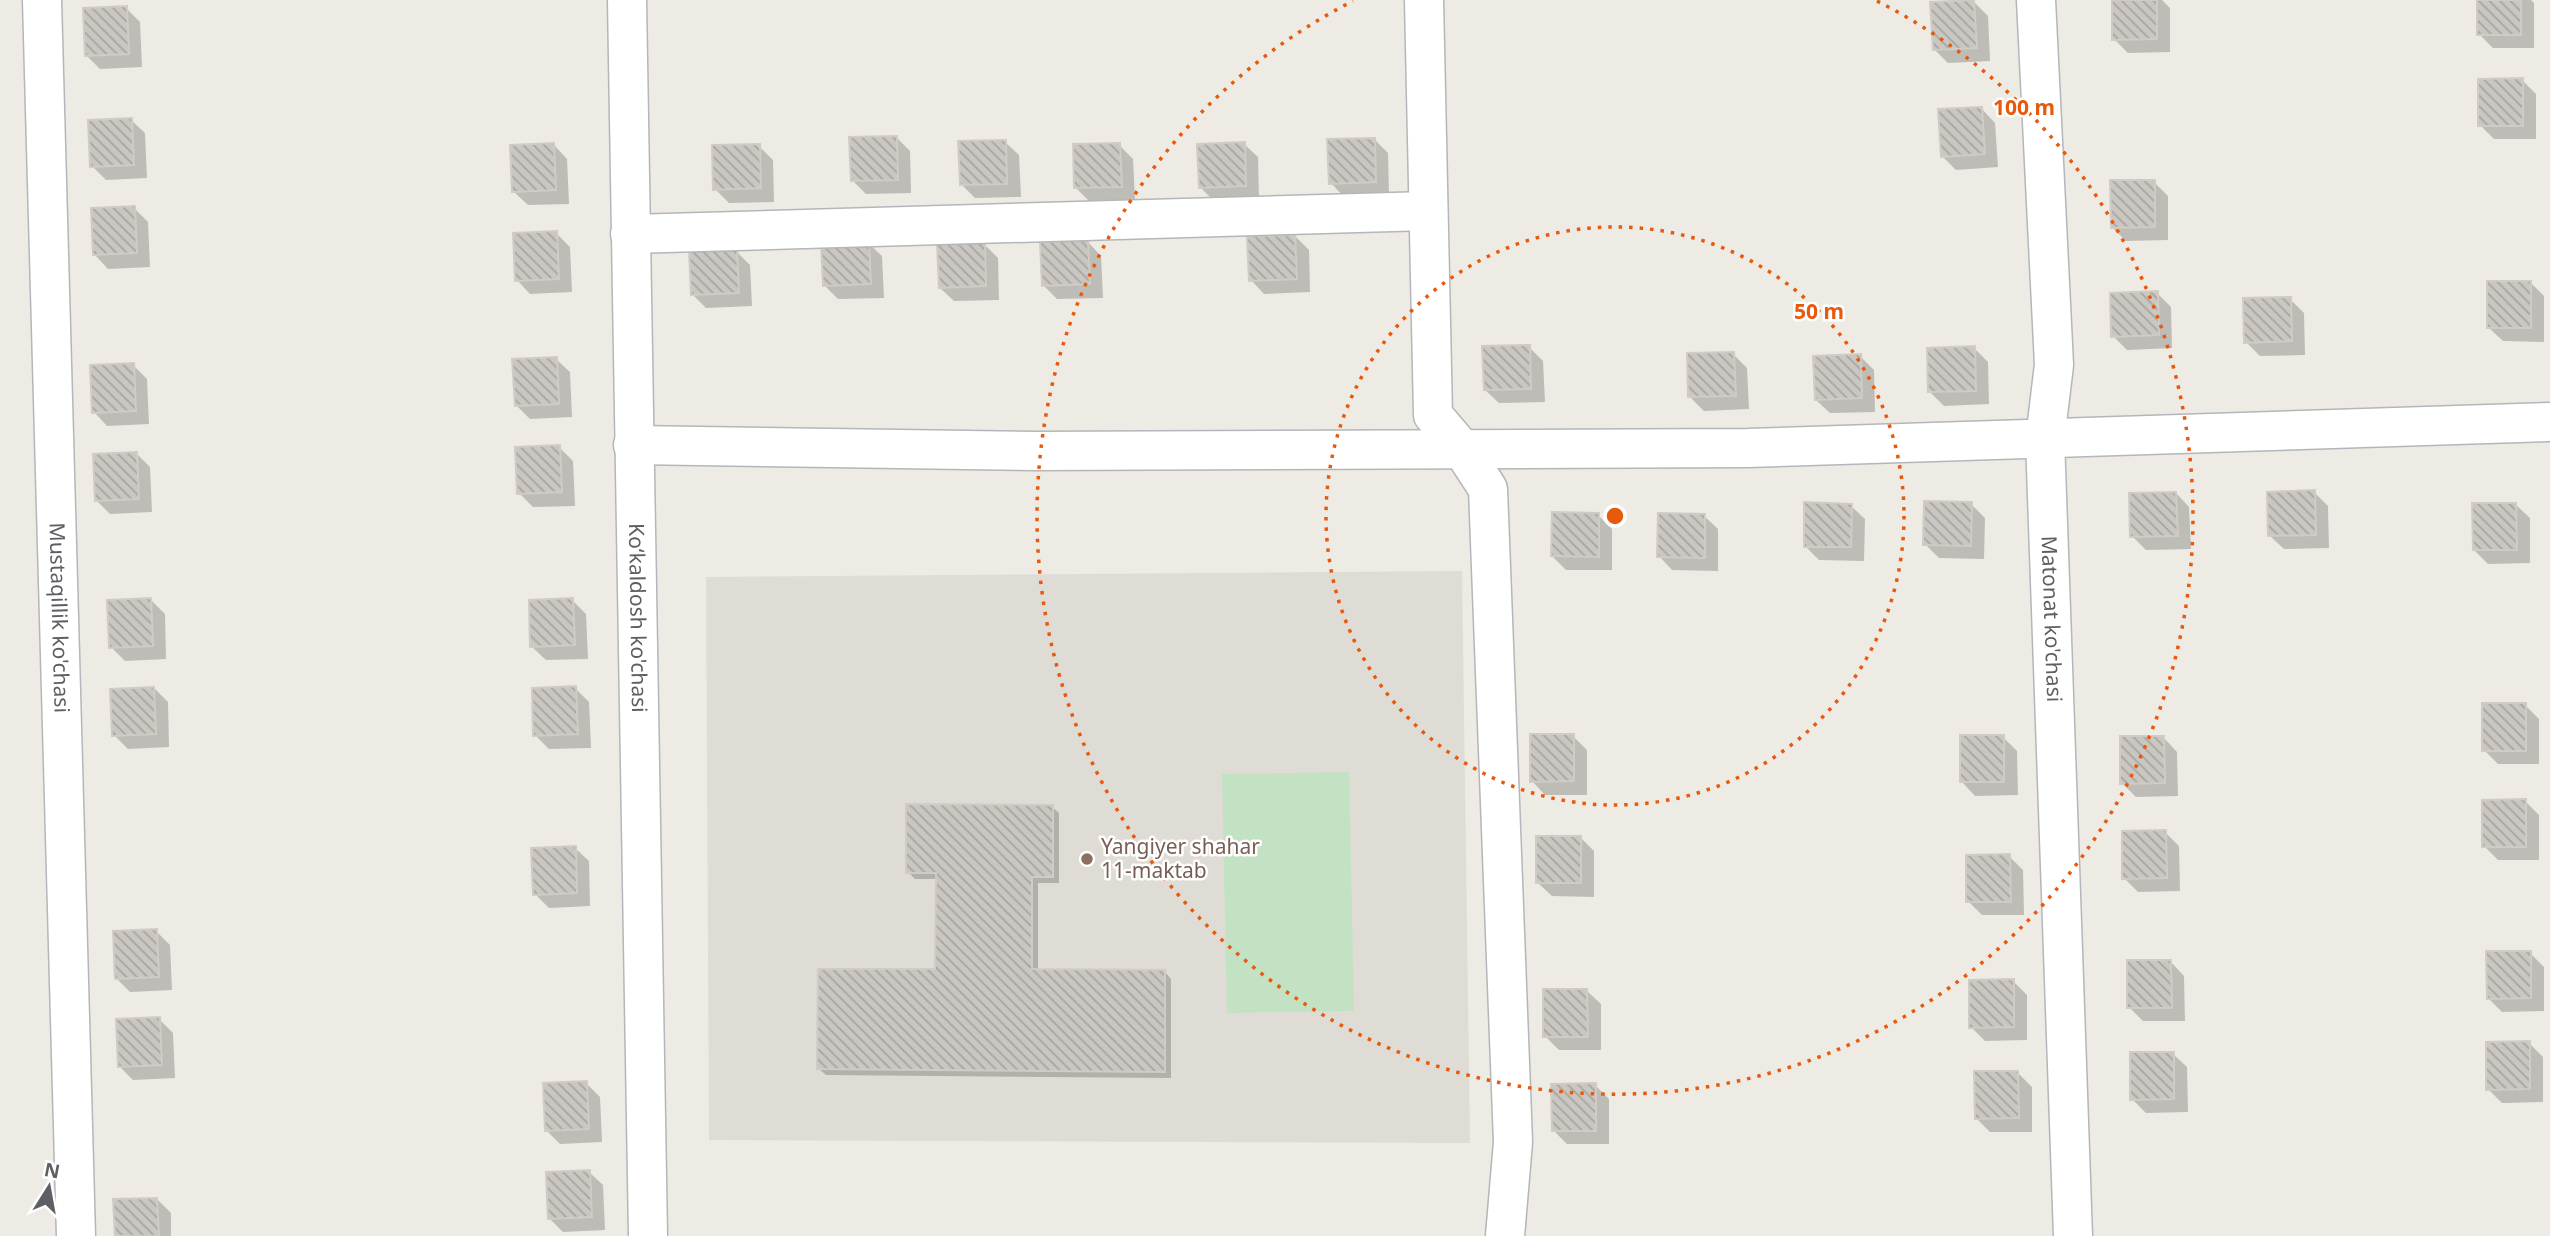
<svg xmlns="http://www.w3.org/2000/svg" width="2550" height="1236" font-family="'Noto Sans',sans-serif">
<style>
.education{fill:#dfdcd5}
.grass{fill:#c3e2c3}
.shadow{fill:#0003}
.building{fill:url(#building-back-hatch);stroke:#d1ccc3;stroke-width:2}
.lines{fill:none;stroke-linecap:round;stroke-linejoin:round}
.minor-casing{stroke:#b4b6b9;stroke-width:41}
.minor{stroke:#fff;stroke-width:38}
.ring{fill:none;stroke:#e8590c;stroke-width:3.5;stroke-dasharray:3.5 7}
.education-dot{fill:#8d6e63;stroke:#fff;stroke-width:2.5}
.labels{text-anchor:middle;stroke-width:5;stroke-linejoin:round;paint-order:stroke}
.street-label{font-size:21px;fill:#5c5f63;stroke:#fff}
.education-label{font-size:21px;fill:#785e54;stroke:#fff;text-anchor:start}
.centre{fill:#e8590c;stroke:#fff;stroke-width:3.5}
.ring-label{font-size:21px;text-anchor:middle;font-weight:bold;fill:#e8590c;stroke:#fff;stroke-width:5;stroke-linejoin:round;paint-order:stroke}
</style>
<defs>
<pattern id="building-back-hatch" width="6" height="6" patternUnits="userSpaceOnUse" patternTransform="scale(1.75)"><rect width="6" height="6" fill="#cac7c2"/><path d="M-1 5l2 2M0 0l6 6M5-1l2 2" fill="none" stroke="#a7a5a1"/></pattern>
</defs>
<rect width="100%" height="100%" fill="#edebe4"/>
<!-- education -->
<path class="education" d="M 1462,571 L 1470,1143 L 709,1140 L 706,577 Z"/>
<!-- grass -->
<path class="grass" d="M 1349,772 L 1354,1011 L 1227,1013 L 1222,774 Z"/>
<!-- shadow -->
<path class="shadow" d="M 2114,0 L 2162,0 L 2170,8 L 2170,52 L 2128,53 L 2114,39 Z
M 2479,0 L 2531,0 L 2534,3 L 2534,48 L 2493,48 L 2479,34 Z
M 1974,2 L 1988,16 L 1990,61 L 1948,63 L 1934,49 Z
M 126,8 L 140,22 L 142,67 L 100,69 L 86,55 Z
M 2522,80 L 2536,94 L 2536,139 L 2494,139 L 2480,125 Z
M 1982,109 L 1995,123 L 1998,167 L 1956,170 L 1942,156 Z
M 131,120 L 145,133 L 147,178 L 106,180 L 92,166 Z
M 896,137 L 910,151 L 911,193 L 866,194 L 852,180 Z
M 1374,139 L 1388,153 L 1389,195 L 1344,197 L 1331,183 Z
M 1005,142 L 1019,155 L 1021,197 L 975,198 L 961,184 Z
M 1244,144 L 1258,157 L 1259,199 L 1214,201 L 1200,187 Z
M 554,145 L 567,159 L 569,204 L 528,205 L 514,192 Z
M 1119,145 L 1133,159 L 1135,200 L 1090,202 L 1076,188 Z
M 759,146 L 773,160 L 774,202 L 729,203 L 715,189 Z
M 2154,182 L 2168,196 L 2168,240 L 2126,241 L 2112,227 Z
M 134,208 L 148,222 L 150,267 L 108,269 L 95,255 Z
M 556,233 L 570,247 L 572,292 L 530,294 L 517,280 Z
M 1295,236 L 1309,250 L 1310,292 L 1264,294 L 1251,280 Z
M 1088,242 L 1101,256 L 1103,298 L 1057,299 L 1043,285 Z
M 868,243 L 882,256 L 884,298 L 838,299 L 824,285 Z
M 984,244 L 998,258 L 999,300 L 954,301 L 940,288 Z
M 736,251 L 750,265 L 752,306 L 706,308 L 692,294 Z
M 2530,282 L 2544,296 L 2544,342 L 2503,341 L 2489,328 Z
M 2157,293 L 2171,307 L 2172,348 L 2127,350 L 2113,336 Z
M 2290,299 L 2304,313 L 2305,355 L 2260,356 L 2246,342 Z
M 1529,347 L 1543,361 L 1545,402 L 1499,403 L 1485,390 Z
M 1974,348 L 1988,362 L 1989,404 L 1944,406 L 1930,392 Z
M 1733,354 L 1747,368 L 1749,409 L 1704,411 L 1690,397 Z
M 1860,356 L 1874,370 L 1875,412 L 1830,413 L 1816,400 Z
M 556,359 L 570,372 L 572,417 L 530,419 L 516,405 Z
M 133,365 L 147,379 L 149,424 L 107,426 L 94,412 Z
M 559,447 L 573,461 L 575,506 L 533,507 L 519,493 Z
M 136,453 L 150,467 L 152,512 L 110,514 L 96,500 Z
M 2314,492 L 2328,506 L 2329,548 L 2284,549 L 2270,536 Z
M 2176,493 L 2189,507 L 2191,549 L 2146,550 L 2132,536 Z
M 1971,504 L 1985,518 L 1984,559 L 1939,558 L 1925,544 Z
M 2516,505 L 2530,518 L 2530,563 L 2488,564 L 2474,550 Z
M 1851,506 L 1865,519 L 1864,561 L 1819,560 L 1805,546 Z
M 1598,515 L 1612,529 L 1612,570 L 1566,570 L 1552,556 Z
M 1704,516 L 1718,529 L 1718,571 L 1672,570 L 1659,556 Z
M 151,600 L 165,614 L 166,659 L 125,661 L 111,647 Z
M 572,600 L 586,614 L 588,659 L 546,660 L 532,647 Z
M 154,688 L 168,702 L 169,747 L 128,749 L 114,735 Z
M 575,688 L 589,702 L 591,748 L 549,749 L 535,735 Z
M 2525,705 L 2539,719 L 2539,764 L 2498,764 L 2484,750 Z
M 1573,736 L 1587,750 L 1587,795 L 1545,795 L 1532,781 Z
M 2003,737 L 2017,751 L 2018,795 L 1975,796 L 1962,782 Z
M 2164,738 L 2177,752 L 2178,796 L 2136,797 L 2122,783 Z
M 2525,801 L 2539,815 L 2539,860 L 2498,860 L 2484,846 Z
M 1052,807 L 1059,813 L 1059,883 L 1038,883 L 1038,971 L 1165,972 L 1171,979 L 1171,1078 L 826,1075 L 819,1069 L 937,971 L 937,879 L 915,879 L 908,872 Z
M 2165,832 L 2179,846 L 2180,891 L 2138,892 L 2124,878 Z
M 1580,837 L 1594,851 L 1594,897 L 1552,896 L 1538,883 Z
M 575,848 L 589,861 L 590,906 L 549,908 L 535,894 Z
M 2009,856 L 2023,870 L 2024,915 L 1982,915 L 1968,901 Z
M 156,931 L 170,945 L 172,990 L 130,992 L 116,978 Z
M 2530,953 L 2544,967 L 2544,1011 L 2502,1012 L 2488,998 Z
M 2171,962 L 2184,976 L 2185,1021 L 2143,1021 L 2129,1007 Z
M 2013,981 L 2027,995 L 2027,1040 L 1985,1041 L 1971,1027 Z
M 1587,991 L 1601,1004 L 1601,1050 L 1559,1050 L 1545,1036 Z
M 159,1019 L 173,1033 L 175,1078 L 133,1080 L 119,1066 Z
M 2529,1043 L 2543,1057 L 2543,1102 L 2502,1103 L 2488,1089 Z
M 2173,1054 L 2187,1067 L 2188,1112 L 2146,1113 L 2132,1099 Z
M 2018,1073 L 2032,1087 L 2032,1132 L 1990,1132 L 1976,1118 Z
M 586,1083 L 600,1097 L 602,1142 L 560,1144 L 546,1130 Z
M 1595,1085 L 1609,1099 L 1609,1144 L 1567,1144 L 1553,1130 Z
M 589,1172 L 603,1185 L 605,1230 L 563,1232 L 549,1218 Z
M 157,1199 L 171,1213 L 171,1236 L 116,1236 Z"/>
<!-- building -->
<path class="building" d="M 1974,0 L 1977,48 L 1933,50 L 1930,2 Z
M 2112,0 L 2157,0 L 2157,39 L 2112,40 Z
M 2477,0 L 2521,0 L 2521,35 L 2477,35 Z
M 127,6 L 129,54 L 85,56 L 83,8 Z
M 2523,78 L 2523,126 L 2478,126 L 2478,79 Z
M 1982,107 L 1985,154 L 1941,157 L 1938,109 Z
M 132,118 L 134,165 L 90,167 L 88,120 Z
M 897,136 L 898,180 L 851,181 L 849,137 Z
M 1375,138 L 1376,182 L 1329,184 L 1327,139 Z
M 1006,140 L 1007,184 L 960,185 L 958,141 Z
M 1245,142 L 1246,186 L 1199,188 L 1197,144 Z
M 554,143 L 556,190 L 512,192 L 510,145 Z
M 1120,143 L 1122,187 L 1074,188 L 1073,144 Z
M 760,144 L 761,188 L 713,190 L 712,145 Z
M 2110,180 L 2155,180 L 2155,227 L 2111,228 Z
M 135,206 L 137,253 L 93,255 L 91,208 Z
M 557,231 L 559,279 L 515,281 L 513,233 Z
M 1295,235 L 1297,279 L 1249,281 L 1247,236 Z
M 1088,240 L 1090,284 L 1042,286 L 1040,242 Z
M 869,241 L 871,284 L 823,286 L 821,242 Z
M 985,242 L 986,286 L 939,288 L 937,244 Z
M 737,249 L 739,293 L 691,295 L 689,250 Z
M 2487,281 L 2531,281 L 2531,328 L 2487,328 Z
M 2158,291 L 2159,335 L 2111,337 L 2110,293 Z
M 2291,297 L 2292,341 L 2244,343 L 2243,298 Z
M 1530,345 L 1531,389 L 1484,390 L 1482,346 Z
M 1975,346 L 1976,391 L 1928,392 L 1927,348 Z
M 1734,352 L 1736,396 L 1688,397 L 1687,353 Z
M 1861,354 L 1862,398 L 1815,400 L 1813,356 Z
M 557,357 L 559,404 L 515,406 L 512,359 Z
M 134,363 L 136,411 L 92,413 L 90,365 Z
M 560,445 L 562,492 L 517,494 L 515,447 Z
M 137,452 L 139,499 L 95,501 L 93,454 Z
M 2315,490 L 2316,535 L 2268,536 L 2267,492 Z
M 2176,492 L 2178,536 L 2130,537 L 2129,493 Z
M 1924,501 L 1972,502 L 1971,546 L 1923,545 Z
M 1804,502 L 1852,504 L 1851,547 L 1804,547 Z
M 2472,503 L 2516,503 L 2517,550 L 2473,550 Z
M 1552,512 L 1599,513 L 1599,557 L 1551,556 Z
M 1658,513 L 1705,514 L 1705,558 L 1657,557 Z
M 151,598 L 153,646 L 109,648 L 107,600 Z
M 573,598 L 575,645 L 530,647 L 529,600 Z
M 576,686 L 578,734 L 533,736 L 532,688 Z
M 154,687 L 156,734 L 112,736 L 110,689 Z
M 2482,703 L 2526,703 L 2526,751 L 2482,751 Z
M 1530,734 L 1574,734 L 1574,781 L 1530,782 Z
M 1960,735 L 2004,735 L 2004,782 L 1960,782 Z
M 2120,736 L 2164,736 L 2165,783 L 2120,784 Z
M 2526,799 L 2526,847 L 2482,847 L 2482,800 Z
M 906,804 L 1053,805 L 1053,877 L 1032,877 L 1032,969 L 1165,970 L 1165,1072 L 817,1069 L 818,969 L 935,969 L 936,873 L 906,873 Z
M 2166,830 L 2167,878 L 2122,879 L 2122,831 Z
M 1536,836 L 1581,836 L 1581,883 L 1536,883 Z
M 576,846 L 577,893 L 533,895 L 531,848 Z
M 2010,854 L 2011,902 L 1966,902 L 1966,855 Z
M 157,929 L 159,977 L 115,979 L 113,931 Z
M 2486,951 L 2531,951 L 2531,998 L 2487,999 Z
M 2127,960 L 2171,960 L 2172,1008 L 2127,1008 Z
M 2014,979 L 2014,1027 L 1969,1028 L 1969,980 Z
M 1543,989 L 1587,989 L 1588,1037 L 1543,1037 Z
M 160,1017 L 162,1065 L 118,1067 L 116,1019 Z
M 2530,1041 L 2530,1089 L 2486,1090 L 2486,1042 Z
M 2130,1052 L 2174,1052 L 2174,1099 L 2130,1100 Z
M 1974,1071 L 2018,1071 L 2019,1118 L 1975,1119 Z
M 587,1081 L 589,1129 L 545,1131 L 543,1083 Z
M 1596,1083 L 1596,1131 L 1552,1131 L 1551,1084 Z
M 590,1170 L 592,1217 L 548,1219 L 546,1172 Z
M 157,1198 L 159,1236 L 115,1236 L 113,1199 Z"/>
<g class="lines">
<defs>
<g id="minor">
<path id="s1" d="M 42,0 L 76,1236"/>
<path id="s2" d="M 627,0 L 648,1236"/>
<path d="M 1424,0 L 1433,415 L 1462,449 L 1488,489 L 1513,1142 L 1505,1236"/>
<path id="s3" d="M 2036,0 L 2054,365 L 2045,439 L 2073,1236"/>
<path d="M 630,234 L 1428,211"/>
<path d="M 633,445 L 1035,451 L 1748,448 L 2550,422"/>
</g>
</defs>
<!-- minor casing -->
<use href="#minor" class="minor-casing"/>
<!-- minor -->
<use href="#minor" class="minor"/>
</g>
<!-- distance rings -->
<g class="ring">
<circle cx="1615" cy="516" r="289"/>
<path d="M1877 1A578 578 0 1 1 1353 1"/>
</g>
<!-- markers -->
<circle class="education-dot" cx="1087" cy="859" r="7"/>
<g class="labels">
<!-- street labels -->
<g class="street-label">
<text dy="7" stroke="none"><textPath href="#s1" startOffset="618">Mustaqillik ko'chasi</textPath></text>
<text dy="7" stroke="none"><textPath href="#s2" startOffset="618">Ko‘kaldosh ko'chasi</textPath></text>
<text dy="7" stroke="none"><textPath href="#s3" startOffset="620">Matonat ko'chasi</textPath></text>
</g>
<!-- education labels -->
<g class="education-label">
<text x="1101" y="854">Yangiyer shahar<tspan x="1101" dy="24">11-maktab</tspan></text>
</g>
</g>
<circle cx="1615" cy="516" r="10" class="centre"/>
<g class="ring-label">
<text x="2024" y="115">100 m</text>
<text x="1819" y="319">50 m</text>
</g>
<!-- north arrow -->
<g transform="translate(49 1187) rotate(11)" stroke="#ffffff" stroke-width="5" paint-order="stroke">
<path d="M0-5L12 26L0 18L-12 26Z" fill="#5c5f63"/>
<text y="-10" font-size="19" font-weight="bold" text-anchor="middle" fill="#5c5f63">N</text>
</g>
</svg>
